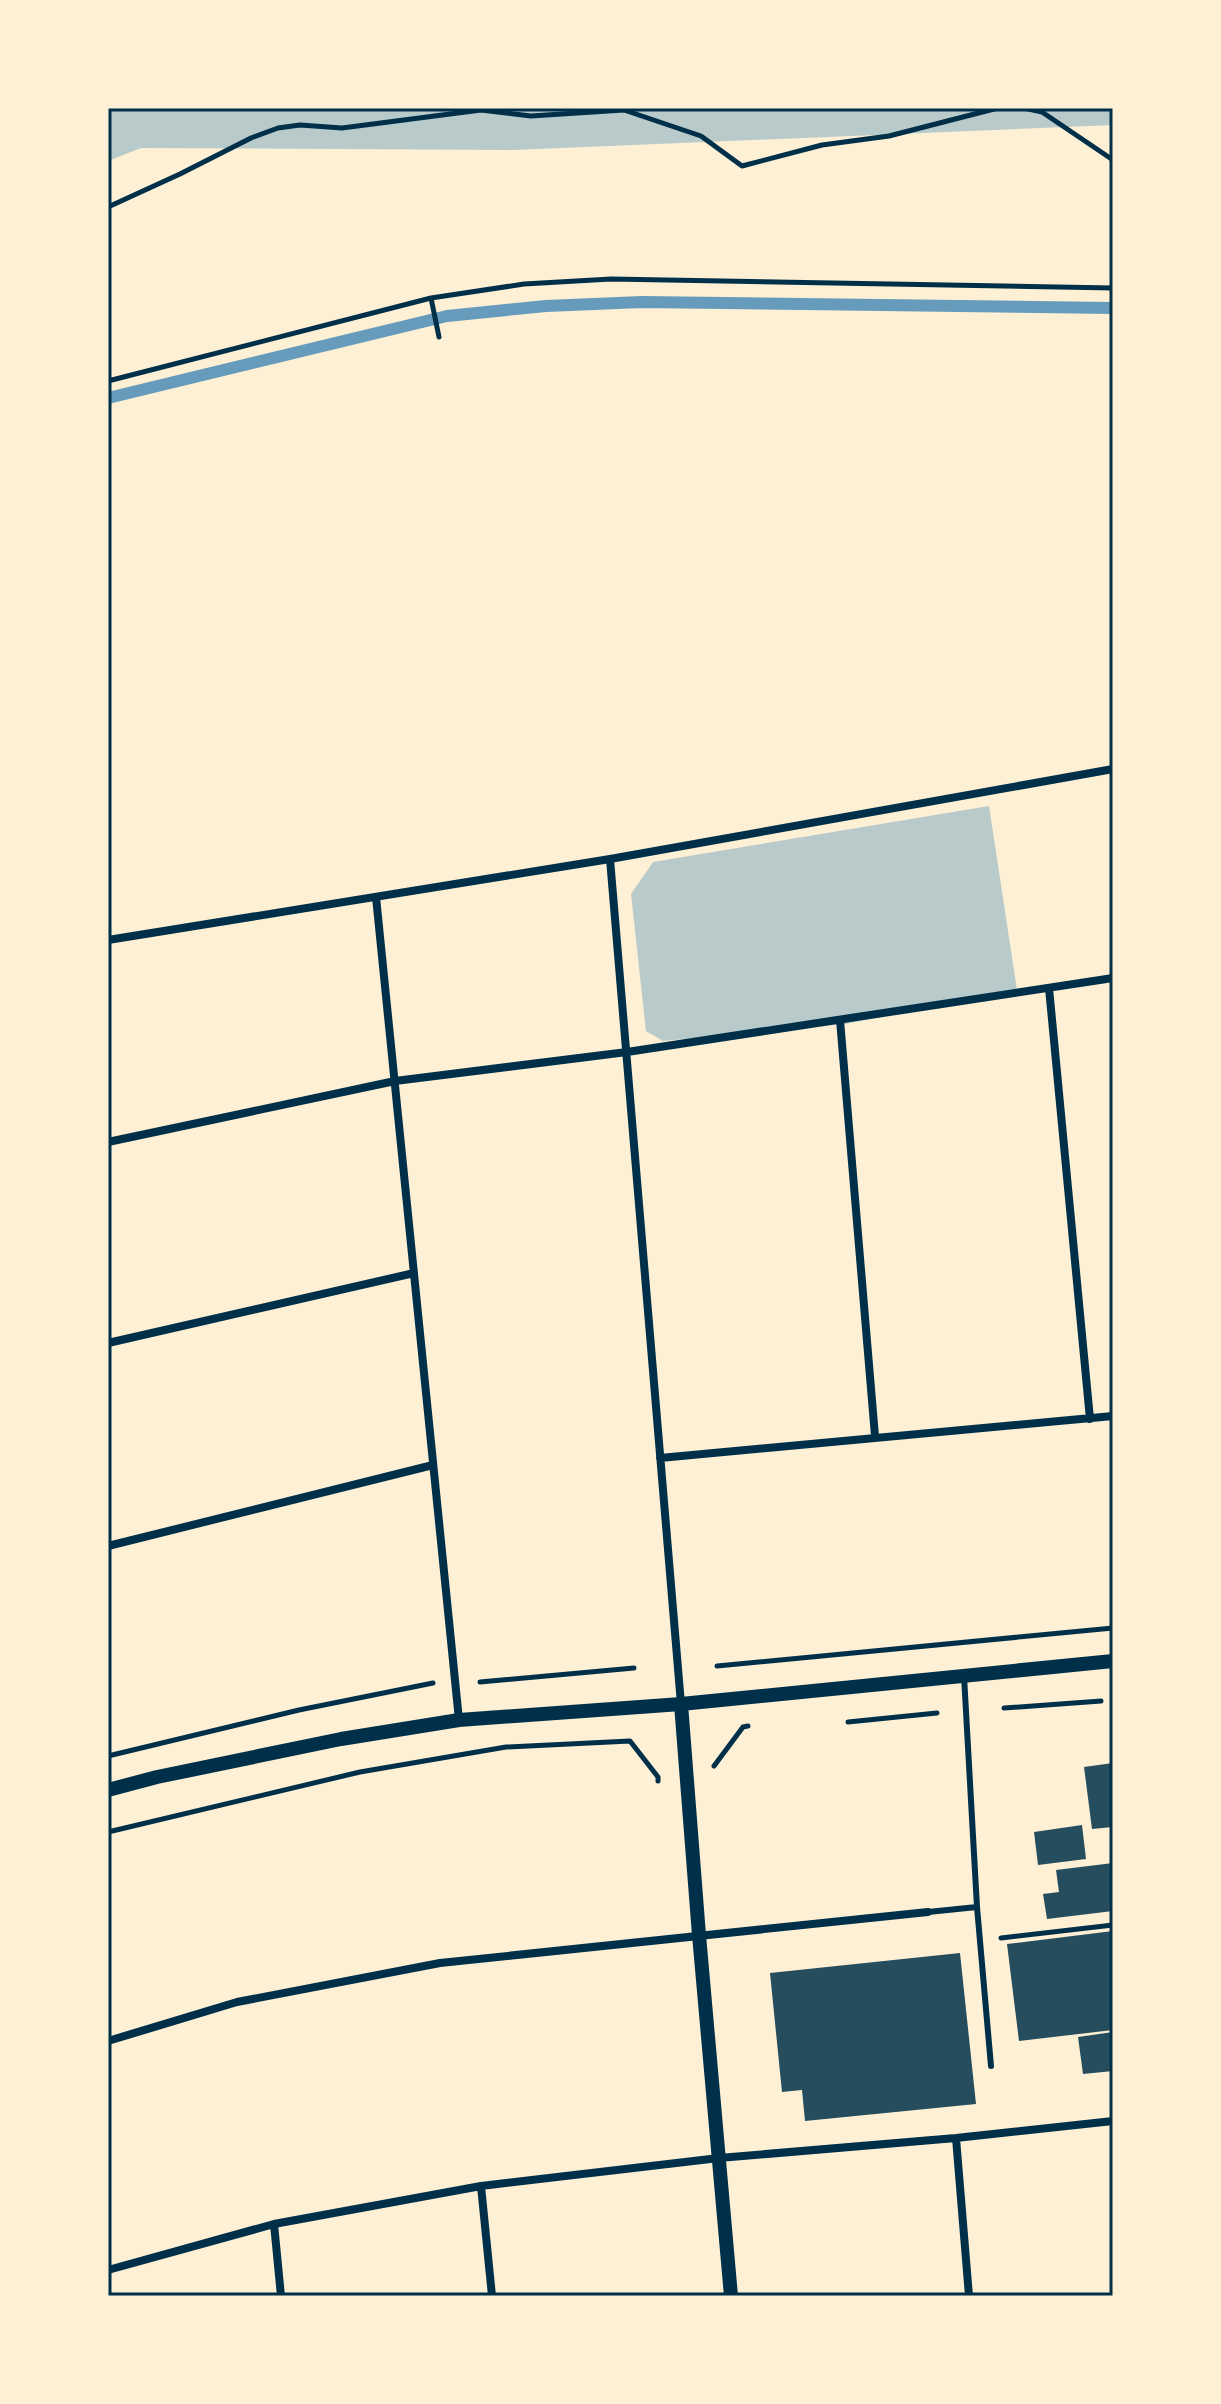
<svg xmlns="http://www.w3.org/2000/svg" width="1221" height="2404" font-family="Roboto,sans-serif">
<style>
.green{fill:#b9caca}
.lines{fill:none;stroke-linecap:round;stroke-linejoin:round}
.stream{stroke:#669bbc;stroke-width:12}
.building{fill:#264d5e}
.path{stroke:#003049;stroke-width:5}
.service{stroke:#003049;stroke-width:6}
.minor{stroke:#003049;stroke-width:8}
.tertiary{stroke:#003049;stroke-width:14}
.neatline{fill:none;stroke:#003049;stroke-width:3}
</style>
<rect width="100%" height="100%" fill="#fdf0d5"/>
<!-- green -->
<path class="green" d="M 108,108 L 1113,108 L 1113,125 L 513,150 L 141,148 L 108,161 Z
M 989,806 L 1017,990 L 845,1024 L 663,1041 L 646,1031 L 631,894 L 653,862 Z"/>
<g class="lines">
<!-- stream -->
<path class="stream" d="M 108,398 L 447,316 L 546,306 L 642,302 L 1113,308"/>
</g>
<!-- building -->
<path class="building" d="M 1113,1763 L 1113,1827 L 1092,1829 L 1084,1767 Z
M 1082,1825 L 1086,1859 L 1038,1865 L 1034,1832 Z
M 1113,1863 L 1113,1911 L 1047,1919 L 1043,1894 L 1059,1892 L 1056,1870 Z
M 1113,1931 L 1113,2030 L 1019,2041 L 1007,1944 Z
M 960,1953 L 976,2104 L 805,2121 L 802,2090 L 782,2092 L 770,1973 Z
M 1113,2032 L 1113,2071 L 1083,2074 L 1078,2037 Z"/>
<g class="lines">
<!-- path -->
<path class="path" d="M 1024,108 L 1042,112 L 1113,160
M 108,207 L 180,174 L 251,138 L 278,128 L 300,125 L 342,128 L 481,110 L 531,116 L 624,110 L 701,136 L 742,166 L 822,145 L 889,136 L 998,108
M 431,298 L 439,337
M 108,381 L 431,298 L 524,284 L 611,279 L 1113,288
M 717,1666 L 1113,1628
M 480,1682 L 634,1668
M 1004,1708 L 1101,1701
M 848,1722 L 937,1713
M 108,1756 L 299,1710 L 433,1683
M 714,1766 L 743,1727 L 748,1726
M 108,1832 L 360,1772 L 506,1747 L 630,1741 L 658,1777 L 658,1781
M 1001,1938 L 1113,1925"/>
<!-- service -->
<path class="service" d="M 977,1907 L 991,2066
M 928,1912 L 977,1907 L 964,1676"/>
<!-- minor -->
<path class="minor" d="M 610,859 L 681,1704
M 376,897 L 459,1720
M 108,940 L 610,859 L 1113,769
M 1049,988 L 1090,1419
M 840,1020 L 875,1436
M 108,1142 L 395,1081 L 627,1052 L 1113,978
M 108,1343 L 414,1273
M 660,1458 L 1113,1416
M 108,1546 L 433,1465
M 108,2041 L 237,2002 L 440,1963 L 928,1912
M 956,2138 L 969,2296
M 481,2186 L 492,2296
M 274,2224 L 281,2296
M 108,2270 L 274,2224 L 481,2186 L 719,2158 L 956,2138 L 1113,2121"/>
<!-- tertiary -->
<path class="tertiary" d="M 681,1704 L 699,1935 L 731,2296
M 108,1790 L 157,1777 L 341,1739 L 459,1720 L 681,1704 L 1113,1661"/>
</g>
<!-- border -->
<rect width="1221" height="2404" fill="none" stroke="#fdf0d5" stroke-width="220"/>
<rect x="110" y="110" width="1001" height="2184" class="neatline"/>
</svg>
